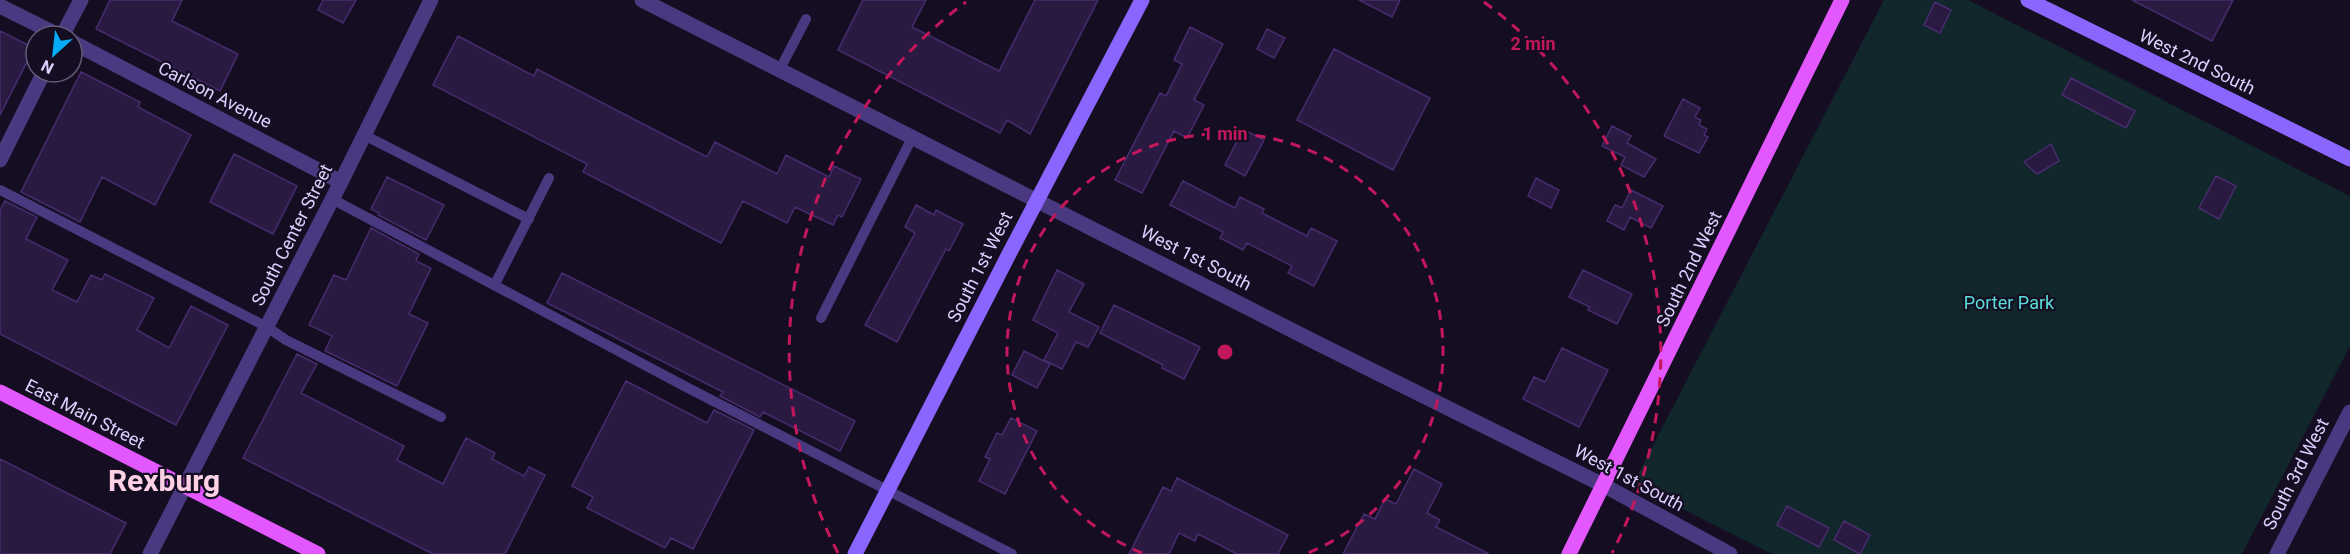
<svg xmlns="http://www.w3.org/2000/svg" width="2350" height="554" font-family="Roboto,sans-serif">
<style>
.green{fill:#11272c}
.building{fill:#2a1a42;stroke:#472c6e;stroke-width:1.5}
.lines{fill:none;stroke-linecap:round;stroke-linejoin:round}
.lane{stroke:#4a3980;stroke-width:10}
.street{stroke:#4a3980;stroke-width:15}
.secondary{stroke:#8a66fe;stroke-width:15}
.primary{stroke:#e257fe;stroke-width:15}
.ring{fill:none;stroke:#c2185b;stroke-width:3;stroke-dasharray:10 8}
.labels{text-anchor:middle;stroke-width:4.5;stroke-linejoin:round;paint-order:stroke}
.street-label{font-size:18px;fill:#decfff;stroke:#150e22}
.park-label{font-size:18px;fill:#5bded9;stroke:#150e22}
.town-label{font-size:30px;font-weight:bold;fill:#ffd1e4;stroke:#150e22}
.centre{fill:#c2185b;stroke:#150e22;stroke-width:3}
.ring-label{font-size:18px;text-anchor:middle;font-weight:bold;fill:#c2185b;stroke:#150e22;stroke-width:4.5;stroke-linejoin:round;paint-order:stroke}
</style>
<rect width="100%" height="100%" fill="#150e22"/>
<!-- green -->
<path class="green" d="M 1884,0 L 1968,0 L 2350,196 L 2350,346 L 2242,554 L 1772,554 L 1633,484 Z"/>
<!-- building -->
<path class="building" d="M 110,0 L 182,0 L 172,21 L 238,54 L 220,91 L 96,29 Z
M 323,0 L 356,0 L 343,23 L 318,10 Z
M 863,0 L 926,0 L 912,27 L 999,71 L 1035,0 L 1098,0 L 1030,134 L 1007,120 L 1000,133 L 838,50 Z
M 1359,0 L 1400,0 L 1392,17 Z
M 2132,0 L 2233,0 L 2212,41 Z
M 1935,2 L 1951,10 L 1940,33 L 1924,25 Z
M 1190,27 L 1223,44 L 1194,100 L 1204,105 L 1187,138 L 1174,131 L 1142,193 L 1115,180 L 1160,93 L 1166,96 L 1182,64 L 1174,60 Z
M 1267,29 L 1285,38 L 1274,58 L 1257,49 Z
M 0,31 L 34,48 L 0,115 Z
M 458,36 L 534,76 L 537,69 L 707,157 L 715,142 L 777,174 L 786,155 L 829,177 L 834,166 L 861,179 L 842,217 L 838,215 L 833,225 L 795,207 L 787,223 L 743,201 L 721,243 L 583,172 L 587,164 L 433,85 Z
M 1334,49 L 1430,98 L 1393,170 L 1297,120 Z
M 81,72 L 140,102 L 138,107 L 191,135 L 155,205 L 102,177 L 80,222 L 21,192 Z
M 2071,78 L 2135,111 L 2126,128 L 2062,95 Z
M 1683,99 L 1700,108 L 1695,117 L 1701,120 L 1699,125 L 1707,129 L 1704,135 L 1708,137 L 1699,153 L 1664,136 Z
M 1612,126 L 1631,136 L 1627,143 L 1656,159 L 1644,177 L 1621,165 L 1625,157 L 1602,146 Z
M 1243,129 L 1264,140 L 1245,176 L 1225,165 Z
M 2051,144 L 2059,161 L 2037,174 L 2024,162 Z
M 234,154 L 297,186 L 273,234 L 210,202 Z
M 2216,176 L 2236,186 L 2219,219 L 2199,208 Z
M 387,177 L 444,205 L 426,240 L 378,215 L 379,213 L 371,209 Z
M 1536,178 L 1559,190 L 1551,208 L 1528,196 Z
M 1183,181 L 1235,208 L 1240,197 L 1264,209 L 1262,213 L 1307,236 L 1311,228 L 1337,241 L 1314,286 L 1288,273 L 1292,266 L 1247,243 L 1243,250 L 1220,238 L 1223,232 L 1170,205 Z
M 1631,190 L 1663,206 L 1651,228 L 1630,217 L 1624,230 L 1607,221 L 1615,205 L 1622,208 Z
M 5,201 L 37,217 L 26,239 L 68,260 L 52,290 L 77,302 L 91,275 L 102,280 L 105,274 L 154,298 L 137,330 L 169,348 L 191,306 L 228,325 L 176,425 L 0,334 L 0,210 Z
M 916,205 L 934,215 L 936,210 L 963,224 L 949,251 L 946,249 L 897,342 L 865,325 L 915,233 L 905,227 Z
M 371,228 L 419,254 L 416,261 L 431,268 L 409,314 L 428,323 L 397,386 L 325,351 L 332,336 L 309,325 L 334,275 L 346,280 Z
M 1057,270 L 1084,284 L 1069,312 L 1099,327 L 1088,347 L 1076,342 L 1062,369 L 1044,360 L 1058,333 L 1033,320 Z
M 1583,270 L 1632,294 L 1617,324 L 1588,310 L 1590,307 L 1569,297 Z
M 562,273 L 855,421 L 840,451 L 763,412 L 760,417 L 720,396 L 723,392 L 547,303 Z
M 1114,305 L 1200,347 L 1184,379 L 1162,368 L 1163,365 L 1100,333 Z
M 1562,348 L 1608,370 L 1579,427 L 1523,399 L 1534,377 L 1545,382 Z
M 1024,351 L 1050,364 L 1037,388 L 1012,375 Z
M 297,354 L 317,364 L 301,393 L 404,446 L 397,460 L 443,484 L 466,438 L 495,453 L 492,459 L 524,476 L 529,467 L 545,475 L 505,554 L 433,554 L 243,458 Z
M 626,381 L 707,423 L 714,410 L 754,430 L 693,549 L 671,538 L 665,548 L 587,508 L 593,497 L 572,486 Z
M 1011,418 L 1037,431 L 1005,494 L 979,481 L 990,459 L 985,457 L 997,433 L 1002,435 Z
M 0,459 L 126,523 L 110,554 L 0,554 Z
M 1414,469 L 1442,484 L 1427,513 L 1440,520 L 1436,527 L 1489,554 L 1343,554 L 1364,514 L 1375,519 L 1385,499 L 1396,504 Z
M 1177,478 L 1288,535 L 1278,554 L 1237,554 L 1198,534 L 1195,541 L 1179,533 L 1169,554 L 1129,554 L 1163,487 L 1171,491 Z
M 1787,506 L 1829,528 L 1819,547 L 1777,525 Z
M 1844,521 L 1870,535 L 1860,554 L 1834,540 Z"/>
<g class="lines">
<!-- lane -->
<path class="lane" d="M 780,69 L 806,19
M 364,135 L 529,219
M 0,190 L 267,327 L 286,340 L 441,417
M 332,199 L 688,388 L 1012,554
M 495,284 L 549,178
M 821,318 L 913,136"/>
<!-- street -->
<path class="street" d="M 642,0 L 1317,343 L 1605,486 L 1730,554
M 0,6 L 60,36
M 62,36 L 81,0
M 72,42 L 341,182
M 0,160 L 44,72
M 150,554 L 341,182 L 431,0
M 2277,554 L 2350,412"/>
<!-- secondary -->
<path class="secondary" d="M 2028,0 L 2350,159
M 855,554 L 1009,254 L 1142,0"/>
<!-- primary -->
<path class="primary" d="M 0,392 L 318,554
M 1569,554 L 1842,0"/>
</g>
<!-- distance rings -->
<g class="ring">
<path d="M1142 553A218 218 0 1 1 1308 553"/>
<path d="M838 553A436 436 0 0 1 966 2M1484 2A436 436 0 0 1 1612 553"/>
</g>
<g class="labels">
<!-- street labels -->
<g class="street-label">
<text transform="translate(2197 62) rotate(26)" y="6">West 2nd South</text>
<text transform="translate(215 95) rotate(27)" y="6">Carlson Avenue</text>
<text transform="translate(292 235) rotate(-63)" y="6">South Center Street</text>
<text transform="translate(1196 258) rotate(27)" y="6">West 1st South</text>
<text transform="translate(980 267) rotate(-63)" y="6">South 1st West</text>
<text transform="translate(1689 269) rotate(-64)" y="6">South 2nd West</text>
<text transform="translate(85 414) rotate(27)" y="6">East Main Street</text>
<text transform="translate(2296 474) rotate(-63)" y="6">South 3rd West</text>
<text transform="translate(1629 478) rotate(28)" y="6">West 1st South</text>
</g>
<!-- park labels -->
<g class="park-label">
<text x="2009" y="309">Porter Park</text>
</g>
<!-- town labels -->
<g class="town-label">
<text x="164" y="491">Rexburg</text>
</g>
</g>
<circle cx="1225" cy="352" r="9" class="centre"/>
<g class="ring-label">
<text x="1533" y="50">2 min</text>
<text x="1225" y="140">1 min</text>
</g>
<!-- north arrow -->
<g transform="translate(54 54) rotate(207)"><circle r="28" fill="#150e22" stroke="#655b7a" stroke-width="1.5"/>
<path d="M0-4.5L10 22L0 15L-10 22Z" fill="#02acf7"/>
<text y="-9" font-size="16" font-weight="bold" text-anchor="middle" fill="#decfff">N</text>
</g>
</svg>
